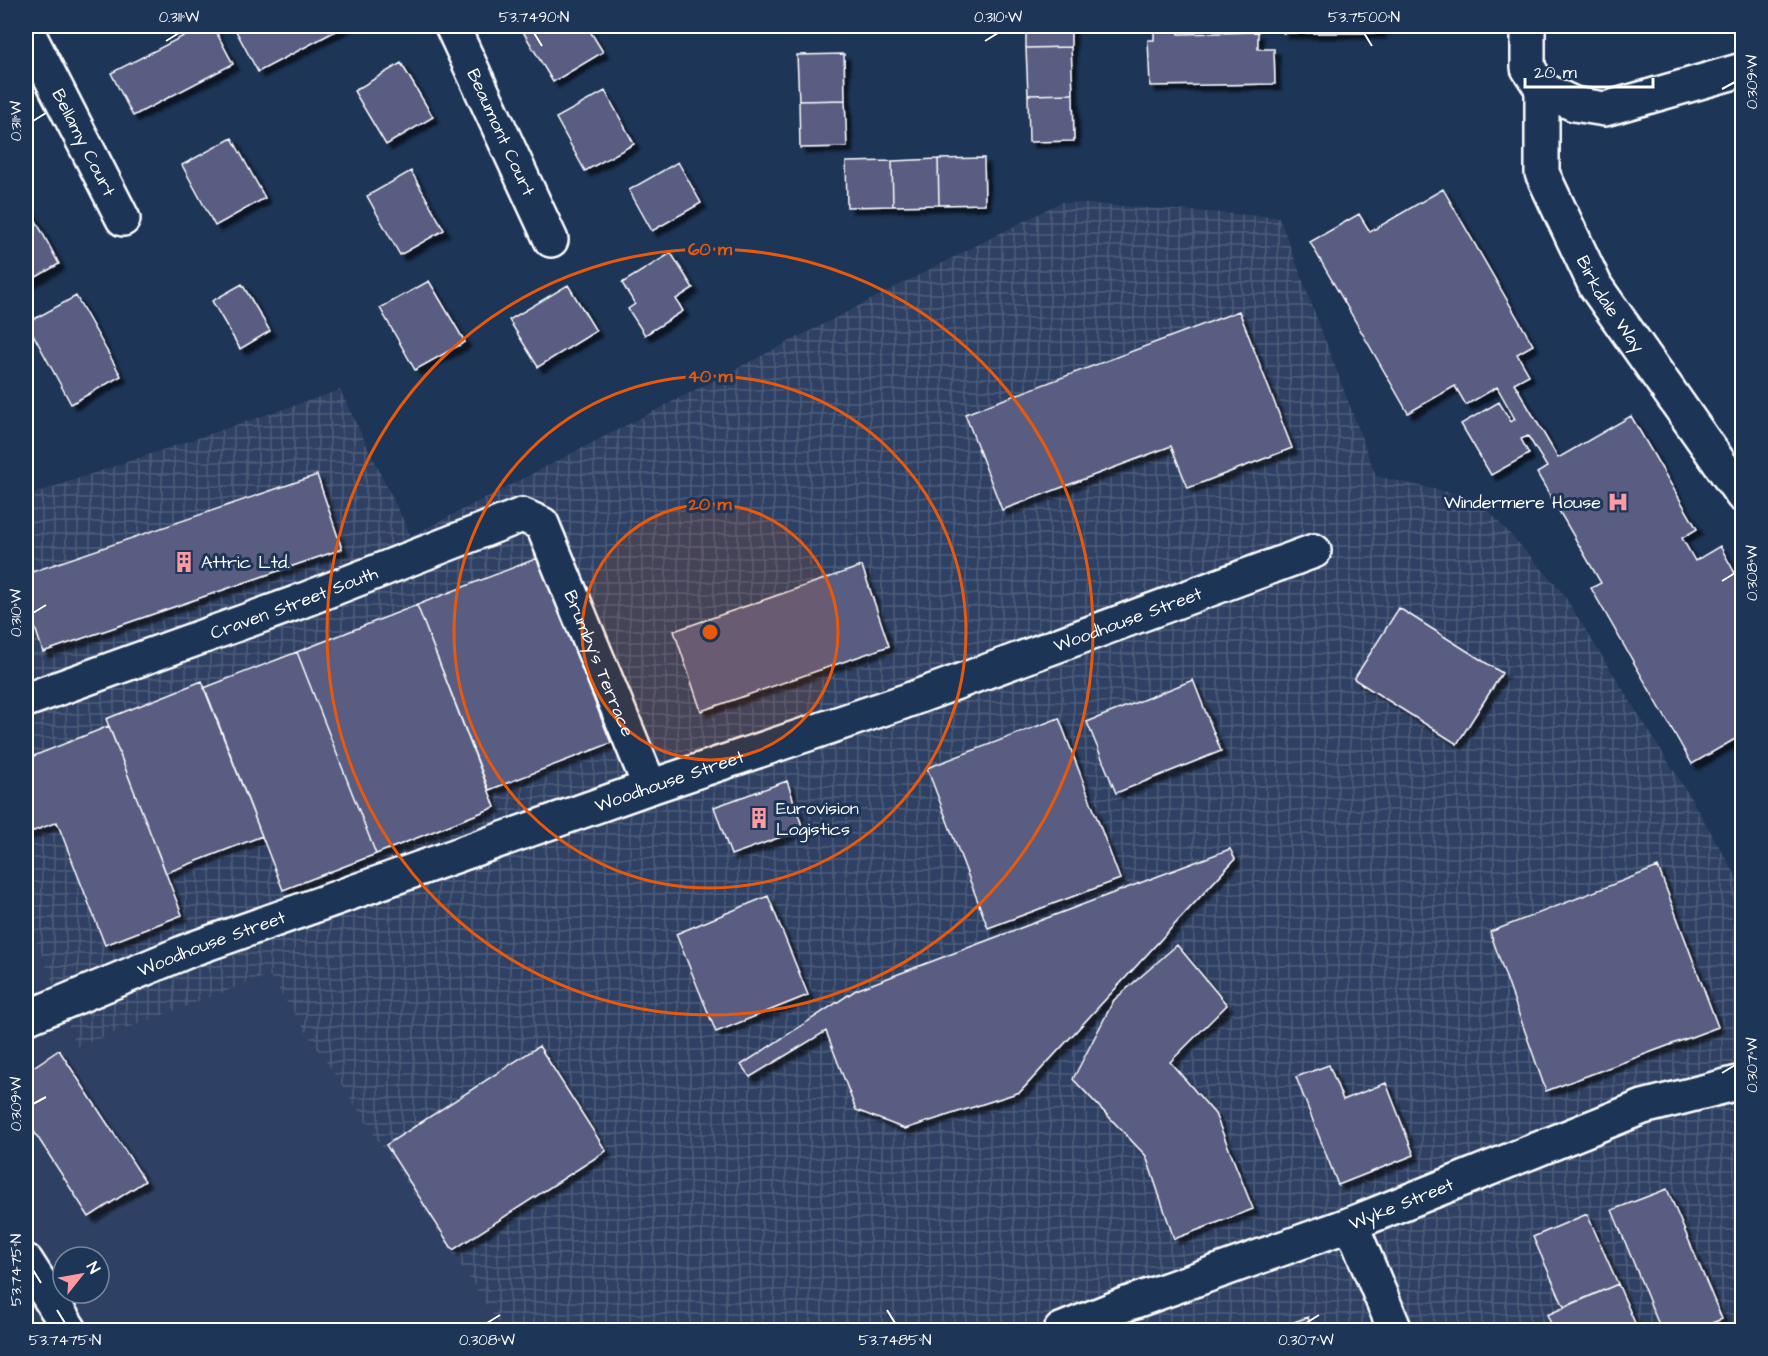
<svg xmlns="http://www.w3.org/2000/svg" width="1768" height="1356" font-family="'Architects Daughter',sans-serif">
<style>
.built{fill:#2f4164;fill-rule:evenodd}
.industrial{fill:url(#industrial-grid)}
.building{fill:#595d81;stroke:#fff;stroke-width:1.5;filter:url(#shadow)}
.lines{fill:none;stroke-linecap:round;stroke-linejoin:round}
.minor-casing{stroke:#fff;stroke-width:38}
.trunk-casing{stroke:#fff;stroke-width:38}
.minor{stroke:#1d3557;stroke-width:33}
.trunk{stroke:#1d3557;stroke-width:33}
.ticks{fill:none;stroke:#fff;stroke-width:2}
.ring{fill:none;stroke:#e8590c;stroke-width:3}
.labels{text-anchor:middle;stroke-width:6;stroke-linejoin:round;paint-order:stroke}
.street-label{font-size:18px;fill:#fff;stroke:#1d3557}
.poi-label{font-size:18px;fill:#fff;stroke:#1d3557;text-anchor:start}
.centre{fill:#e8590c;stroke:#1d3557;stroke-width:3}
.ring-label{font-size:18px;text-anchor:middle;font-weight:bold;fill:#e8590c;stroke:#1d3557;stroke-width:6;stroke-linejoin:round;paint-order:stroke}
.neatline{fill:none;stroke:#fff;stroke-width:2}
.ticks-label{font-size:15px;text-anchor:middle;fill:#fff}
</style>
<defs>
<pattern id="industrial-grid" width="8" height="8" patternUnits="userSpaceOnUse" patternTransform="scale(1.5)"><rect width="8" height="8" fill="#2f4164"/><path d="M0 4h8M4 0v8" fill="none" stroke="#4e5e7b"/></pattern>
<filter id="shadow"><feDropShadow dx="5.5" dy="5.5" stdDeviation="1.5" flood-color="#0009"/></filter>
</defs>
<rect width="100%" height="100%" fill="#1d3557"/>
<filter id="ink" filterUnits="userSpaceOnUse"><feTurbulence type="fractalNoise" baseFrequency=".0167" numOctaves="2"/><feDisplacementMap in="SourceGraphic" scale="12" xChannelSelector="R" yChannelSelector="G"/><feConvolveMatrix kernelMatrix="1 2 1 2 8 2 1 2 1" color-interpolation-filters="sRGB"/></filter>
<g filter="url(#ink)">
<!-- built -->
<path class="built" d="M 26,913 L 77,1047 L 269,974 L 503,1330 L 26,1330 ZM 63,1257 L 99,1257 L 99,1293 L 63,1293 Z"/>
<!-- industrial -->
<path class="industrial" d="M 1061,202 L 1279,217 L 1376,476 L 1478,499 L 1560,589 L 1689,795 L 1742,886 L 1742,1330 L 503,1330 L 269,975 L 77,1047 L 26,913 L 26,496 L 340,390 L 411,536 Z"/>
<!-- building -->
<path class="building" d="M 203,26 L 213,26 L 233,64 L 133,116 L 111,73 Z
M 242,26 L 345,26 L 258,72 L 235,29 Z
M 530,26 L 587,26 L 603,52 L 553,82 L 522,30 Z
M 1026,26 L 1071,26 L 1071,47 L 1026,48 Z
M 1154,26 L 1179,26 L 1179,34 L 1258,32 L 1258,49 L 1274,49 L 1275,84 L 1150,86 L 1148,40 L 1154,40 Z
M 1283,26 L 1380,26 L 1380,33 L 1283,33 Z
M 1071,47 L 1073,94 L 1028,95 L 1026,48 Z
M 844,54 L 845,100 L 799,101 L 797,55 Z
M 401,63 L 433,117 L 386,145 L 354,91 Z
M 605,91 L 634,144 L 585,171 L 556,118 Z
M 1073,94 L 1074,141 L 1029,142 L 1028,95 Z
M 845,100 L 847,147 L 800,148 L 799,101 Z
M 232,138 L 265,198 L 215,226 L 182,165 Z
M 984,158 L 985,204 L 939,205 L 938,159 Z
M 938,159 L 939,205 L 893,206 L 892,161 Z
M 892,161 L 893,206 L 847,207 L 846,162 Z
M 678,162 L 701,203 L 652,231 L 629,190 Z
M 411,171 L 444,230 L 400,255 L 367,196 Z
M 1443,189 L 1533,345 L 1517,354 L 1529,375 L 1514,383 L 1558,458 L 1631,416 L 1697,529 L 1682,538 L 1695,561 L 1720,546 L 1742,586 L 1742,735 L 1692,764 L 1591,588 L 1601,583 L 1537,473 L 1547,467 L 1528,436 L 1521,439 L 1529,454 L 1491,475 L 1461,424 L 1499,402 L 1511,422 L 1515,419 L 1497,387 L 1466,405 L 1455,386 L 1408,413 L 1310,242 L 1359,214 L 1370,232 Z
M 26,202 L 59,264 L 26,283 Z
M 671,253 L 693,288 L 676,299 L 683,311 L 645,335 L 628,309 L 635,304 L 622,283 Z
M 429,281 L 465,342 L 415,370 L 380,308 Z
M 242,284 L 270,331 L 240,349 L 212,301 Z
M 568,285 L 596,331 L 538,367 L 509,320 Z
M 76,296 L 121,376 L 71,404 L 27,323 Z
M 1239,311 L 1292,448 L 1188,488 L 1171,446 L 1002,510 L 965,414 Z
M 317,475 L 342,549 L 43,652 L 26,600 L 26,574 Z
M 538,558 L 611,743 L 489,790 L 417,605 Z
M 862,566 L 889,646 L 701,711 L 674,631 Z
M 417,605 L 495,807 L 376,854 L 297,652 Z
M 1399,608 L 1502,673 L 1457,744 L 1354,679 Z
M 297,652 L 376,854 L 283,890 L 204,688 Z
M 1193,680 L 1221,751 L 1116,793 L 1087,722 Z
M 202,681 L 262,836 L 166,873 L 106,719 Z
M 1059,718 L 1120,879 L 988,928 L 927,768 Z
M 109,726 L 182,915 L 105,945 L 57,822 L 26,834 L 26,759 Z
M 787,781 L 803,829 L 731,855 L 714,807 Z
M 1230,849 L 1235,859 L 1020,1092 L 905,1129 L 856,1110 L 826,1031 L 750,1077 L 741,1065 L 856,990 Z
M 1658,867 L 1718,1027 L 1546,1091 L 1490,932 Z
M 768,896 L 808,995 L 716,1032 L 676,934 Z
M 1177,945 L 1227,1005 L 1170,1062 L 1215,1114 L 1253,1209 L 1174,1239 L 1146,1156 L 1073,1079 L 1114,1000 Z
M 539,1046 L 606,1151 L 453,1250 L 386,1145 Z
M 59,1050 L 145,1181 L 89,1217 L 26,1119 L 26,1072 Z
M 1329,1065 L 1343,1100 L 1386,1083 L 1414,1155 L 1338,1185 L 1296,1077 Z
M 1667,1189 L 1722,1319 L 1694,1330 L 1661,1330 L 1612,1210 Z
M 1587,1214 L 1618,1284 L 1564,1307 L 1533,1237 Z
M 1618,1284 L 1638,1330 L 1554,1330 L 1547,1315 Z
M 1308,1317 L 1312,1330 L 1271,1330 Z"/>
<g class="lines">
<defs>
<g id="minor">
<path id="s1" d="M 452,26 L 551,240"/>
<path d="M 1528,26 L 1528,68 L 1542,89 L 1574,104 L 1605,109 L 1742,70"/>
<path id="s2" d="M 28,33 L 123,219"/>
<path id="s3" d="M 1542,89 L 1542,173 L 1596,287 L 1742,495"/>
<path id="s4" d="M 26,700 L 296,603 L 522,515 L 542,524 L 650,787"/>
<path id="s5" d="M 26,1018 L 192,949 L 650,787 L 903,702 L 1314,551"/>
<path d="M 1351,1224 L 1395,1330"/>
<path id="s6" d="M 1061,1330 L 1121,1306 L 1351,1224 L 1643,1107 L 1742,1082"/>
</g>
<path id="trunk" d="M 26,1261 L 70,1330"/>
</defs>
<!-- minor casing -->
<use href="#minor" class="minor-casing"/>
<!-- trunk casing -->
<use href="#trunk" class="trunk-casing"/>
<!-- minor -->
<use href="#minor" class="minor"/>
<!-- trunk -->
<use href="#trunk" class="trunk"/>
</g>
</g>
<!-- ticks -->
<path class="ticks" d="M 534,33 L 542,46M 1364,33 L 1372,46M 166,41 L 179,33M 985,41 L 998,33M 1722,89 L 1735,82M 33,121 L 46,113M 1722,581 L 1735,573M 33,613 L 46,605M 1722,1073 L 1735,1065M 33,1104 L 46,1097M 33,1270 L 41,1283M 57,1310 L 65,1323M 887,1310 L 895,1323M 487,1323 L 500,1315M 1306,1323 L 1319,1315"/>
<!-- distance rings -->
<circle cx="710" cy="632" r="128" fill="#e8590c" fill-opacity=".12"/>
<g class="ring">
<circle cx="710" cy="632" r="128"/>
<circle cx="710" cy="632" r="256"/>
<circle cx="710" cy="632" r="383"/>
</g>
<!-- icons -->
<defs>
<symbol id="hospital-bare" viewBox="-9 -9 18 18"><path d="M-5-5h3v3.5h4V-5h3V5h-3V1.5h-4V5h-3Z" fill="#ff9aa2" stroke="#1d3557" stroke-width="2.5" paint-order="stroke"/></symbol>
<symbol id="building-bare" viewBox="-9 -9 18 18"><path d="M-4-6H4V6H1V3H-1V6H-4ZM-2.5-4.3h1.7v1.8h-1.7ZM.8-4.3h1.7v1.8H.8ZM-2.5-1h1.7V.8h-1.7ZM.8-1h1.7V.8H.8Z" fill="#ff9aa2" stroke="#1d3557" stroke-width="2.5" paint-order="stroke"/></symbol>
</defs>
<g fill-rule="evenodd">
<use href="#hospital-bare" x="1603" y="487" width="30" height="30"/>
<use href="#building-bare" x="169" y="547" width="30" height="30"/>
<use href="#building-bare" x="744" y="803" width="30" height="30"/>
</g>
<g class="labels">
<!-- street labels -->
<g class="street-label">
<text dy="6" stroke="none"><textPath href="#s1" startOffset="117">Beaumont Court</textPath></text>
<text dy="6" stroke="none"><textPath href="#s2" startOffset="123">Bellamy Court</textPath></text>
<text dy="6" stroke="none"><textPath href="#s3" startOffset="232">Birkdale Way</textPath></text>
<text dy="6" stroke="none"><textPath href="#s4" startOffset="285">Craven Street South</textPath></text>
<text dy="6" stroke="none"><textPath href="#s5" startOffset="1172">Woodhouse Street</textPath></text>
<text dy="6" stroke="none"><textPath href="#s4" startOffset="702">Brumby's Terrace</textPath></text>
<text dy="6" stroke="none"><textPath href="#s5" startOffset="686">Woodhouse Street</textPath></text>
<text dy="6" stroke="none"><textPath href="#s5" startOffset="200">Woodhouse Street</textPath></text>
<text dy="6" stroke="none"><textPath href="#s6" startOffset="363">Wyke Street</textPath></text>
</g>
<!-- poi labels -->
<g class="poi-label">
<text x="1601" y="508" text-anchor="end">Windermere House</text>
<text x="201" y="568">Attric Ltd.</text>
<text x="776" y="814">Eurovision<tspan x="776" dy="21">Logistics</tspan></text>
</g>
</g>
<circle cx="710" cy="632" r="9" class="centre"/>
<g class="ring-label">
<text x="710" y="255">60 m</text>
<text x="710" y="382">40 m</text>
<text x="710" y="510">20 m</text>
</g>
<!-- margin -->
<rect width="1768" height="1356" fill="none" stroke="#1d3557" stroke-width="66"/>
<!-- north arrow -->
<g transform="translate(81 1275) rotate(59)"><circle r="28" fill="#1d3557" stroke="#77869a" stroke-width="1.5"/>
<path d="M0-4.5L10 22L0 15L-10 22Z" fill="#ff9aa2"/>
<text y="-9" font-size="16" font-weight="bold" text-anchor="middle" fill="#ffffff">N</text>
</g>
<!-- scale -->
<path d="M1525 78v9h128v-9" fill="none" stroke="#ffffff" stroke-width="3"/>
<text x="1534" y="78" font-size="18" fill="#ffffff" stroke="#1d3557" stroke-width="4.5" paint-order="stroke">20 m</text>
<rect x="33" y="33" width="1702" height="1290" class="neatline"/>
<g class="ticks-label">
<text x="179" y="22">0.311°W</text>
<text x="534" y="22">53.7490°N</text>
<text x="998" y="22">0.310°W</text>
<text x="1364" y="22">53.7500°N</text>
<text transform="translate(1752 82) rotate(-90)" y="5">0.309°W</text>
<text transform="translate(16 121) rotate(-90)" y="5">0.311°W</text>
<text transform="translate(1752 573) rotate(-90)" y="5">0.308°W</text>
<text transform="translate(16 613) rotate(-90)" y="5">0.310°W</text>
<text transform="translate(1752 1065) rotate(-90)" y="5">0.307°W</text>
<text transform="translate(16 1104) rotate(-90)" y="5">0.309°W</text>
<text transform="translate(16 1270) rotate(-90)" y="5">53.7475°N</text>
<text x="65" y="1345">53.7475°N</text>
<text x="487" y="1345">0.308°W</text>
<text x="895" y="1345">53.7485°N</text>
<text x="1306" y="1345">0.307°W</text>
</g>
</svg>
